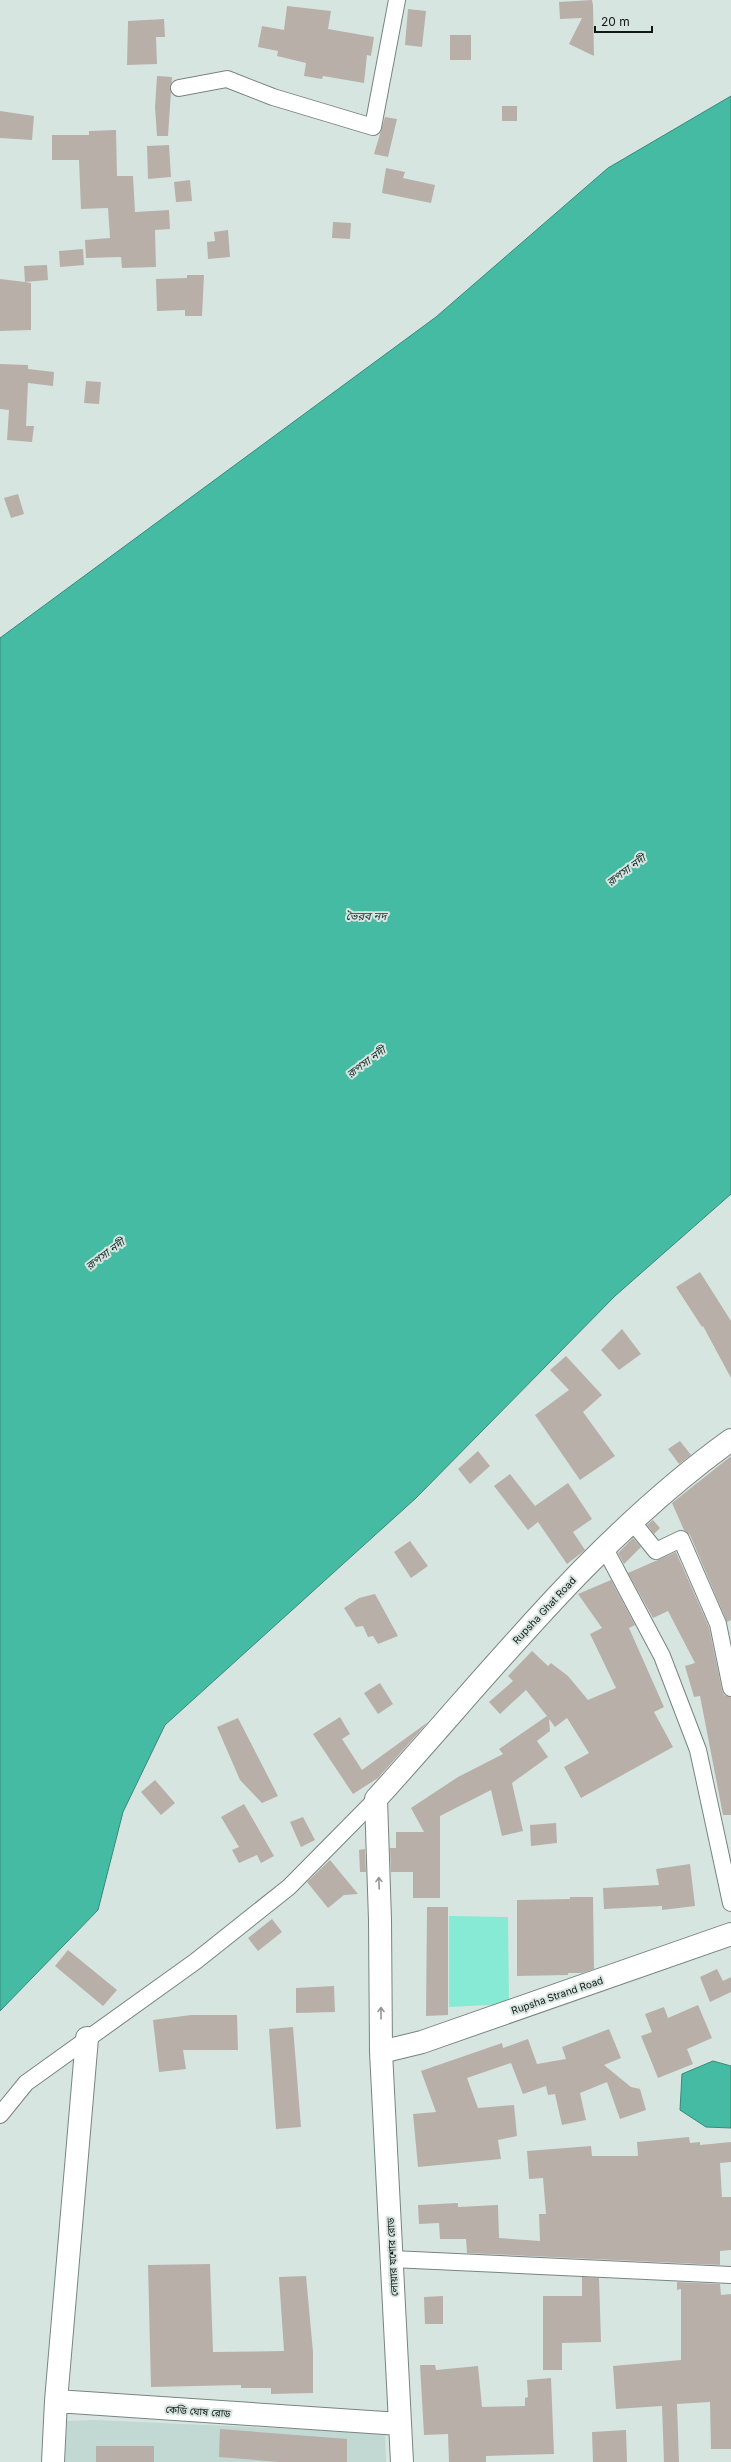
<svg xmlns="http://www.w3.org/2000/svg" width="731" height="2462" font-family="Inter,'Noto Sans Bengali',sans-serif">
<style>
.built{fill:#c2d8d2}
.green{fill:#87ead4}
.water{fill:#45bba4;stroke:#368a79}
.building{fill:#b9afa9}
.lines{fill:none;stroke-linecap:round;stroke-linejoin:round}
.street-casing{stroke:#788481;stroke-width:18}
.secondary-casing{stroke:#788481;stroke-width:24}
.street{stroke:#fff;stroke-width:16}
.secondary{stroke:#fff;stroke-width:22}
.oneway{stroke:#949696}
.labels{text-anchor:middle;stroke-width:4;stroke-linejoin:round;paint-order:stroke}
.street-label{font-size:10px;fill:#121615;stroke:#d7e5e1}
.water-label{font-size:11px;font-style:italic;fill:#1a2f2a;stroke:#d7e5e1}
</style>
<rect width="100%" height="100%" fill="#d7e5e1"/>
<!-- built -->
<path class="built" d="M 94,2420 L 385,2433 L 386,2462 L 65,2462 L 67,2421 Z"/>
<!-- green -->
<path class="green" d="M 449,1916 L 508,1917 L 509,2004 L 449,2007 Z"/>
<!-- water -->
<path class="water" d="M 731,96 L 731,1194 L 615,1296 L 416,1498 L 165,1725 L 123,1812 L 98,1910 L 0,2011 L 0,638 L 436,317 L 608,168 Z
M 713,2061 L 731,2066 L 731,2128 L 706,2127 L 680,2110 L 682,2074 Z"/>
<!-- building -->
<path class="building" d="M 592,0 L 593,5 L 594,56 L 569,44 L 582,18 L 560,19 L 559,2 Z
M 287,6 L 331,11 L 328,29 L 374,37 L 371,56 L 367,55 L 364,83 L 323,76 L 322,79 L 304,76 L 306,63 L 277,56 L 278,51 L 258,47 L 262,26 L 284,30 Z
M 408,9 L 426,11 L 422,47 L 405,45 Z
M 164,19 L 165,37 L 156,37 L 157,64 L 127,65 L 128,21 Z
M 450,35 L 471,35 L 471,60 L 450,60 Z
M 157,76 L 172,77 L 168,136 L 157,136 L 155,107 Z
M 502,106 L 517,106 L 517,121 L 502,121 Z
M 0,111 L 34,116 L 32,140 L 0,138 Z
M 385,117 L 397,119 L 388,157 L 374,154 Z
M 116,130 L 117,176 L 133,176 L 135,212 L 169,210 L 170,229 L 155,230 L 156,267 L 122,268 L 121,257 L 86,258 L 85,240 L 110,238 L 108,208 L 81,209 L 79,160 L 52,160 L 52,135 L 89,135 L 89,131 Z
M 169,145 L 171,177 L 148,179 L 147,146 Z
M 386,168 L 405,172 L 403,178 L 435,185 L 431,203 L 382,193 Z
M 190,180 L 192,201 L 176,202 L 174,182 Z
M 333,222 L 351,223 L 350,239 L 332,238 Z
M 228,230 L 230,257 L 208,259 L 207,242 L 215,241 L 214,232 Z
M 83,249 L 84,265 L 60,267 L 59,251 Z
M 47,265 L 48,280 L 25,282 L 31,283 L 31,330 L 0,331 L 0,279 L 25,282 L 24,266 Z
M 187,275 L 204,275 L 202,316 L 185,316 L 185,310 L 157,311 L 156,279 L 187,278 Z
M 0,364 L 28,365 L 28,369 L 54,372 L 53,386 L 28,383 L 26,426 L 34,426 L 32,442 L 7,440 L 9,410 L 0,409 Z
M 86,381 L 101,382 L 99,404 L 84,403 Z
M 18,494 L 24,514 L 11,518 L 4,498 Z
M 700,1272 L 731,1321 L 731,1378 L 703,1326 L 702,1327 L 676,1287 Z
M 622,1329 L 641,1354 L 619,1370 L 601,1350 Z
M 566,1356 L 602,1395 L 583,1412 L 615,1456 L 580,1480 L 535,1415 L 569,1390 L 550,1370 Z
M 680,1441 L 691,1455 L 679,1464 L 668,1449 Z
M 478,1451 L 490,1466 L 470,1484 L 458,1469 Z
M 731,1456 L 731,1620 L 727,1622 L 690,1535 L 684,1530 L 672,1503 Z
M 510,1474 L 535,1506 L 568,1483 L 592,1519 L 573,1532 L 585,1550 L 580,1554 L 567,1564 L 538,1522 L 528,1530 L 494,1486 Z
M 653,1520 L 660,1528 L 654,1534 L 647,1525 Z
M 633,1538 L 641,1547 L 624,1564 L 618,1553 Z
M 410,1541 L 428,1566 L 411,1578 L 394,1552 Z
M 676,1552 L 709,1627 L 722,1690 L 724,1695 L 731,1697 L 731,1815 L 723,1815 L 700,1696 L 694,1697 L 685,1666 L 695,1663 L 668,1611 L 653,1618 L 628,1573 Z
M 611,1580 L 635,1625 L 629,1628 L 664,1707 L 654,1712 L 673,1747 L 581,1798 L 564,1767 L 589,1753 L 567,1718 L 555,1727 L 549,1719 L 550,1731 L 537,1741 L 548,1757 L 512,1783 L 523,1831 L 502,1836 L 491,1790 L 440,1816 L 440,1898 L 413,1898 L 413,1872 L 391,1872 L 390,1848 L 396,1848 L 396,1832 L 424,1832 L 411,1808 L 458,1777 L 503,1754 L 499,1749 L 547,1716 L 526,1690 L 500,1714 L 489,1702 L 513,1681 L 508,1676 L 532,1651 L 548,1666 L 551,1663 L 568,1676 L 588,1700 L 616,1688 L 590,1634 L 602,1628 L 578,1594 Z
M 375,1594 L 398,1636 L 378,1644 L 373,1636 L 368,1637 L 363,1626 L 356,1627 L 344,1608 L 359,1598 Z
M 380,1683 L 393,1704 L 378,1714 L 364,1693 Z
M 340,1717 L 350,1734 L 342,1739 L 362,1770 L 428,1722 L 378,1778 L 353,1794 L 313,1734 Z
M 238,1718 L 278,1796 L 262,1803 L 240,1780 L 217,1727 Z
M 155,1780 L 175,1803 L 161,1815 L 141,1792 Z
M 244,1804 L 274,1856 L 261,1863 L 257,1855 L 239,1863 L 232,1850 L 239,1847 L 221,1817 Z
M 303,1817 L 315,1840 L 301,1847 L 290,1822 Z
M 556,1823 L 557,1843 L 531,1846 L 530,1825 Z
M 365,1849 L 366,1872 L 360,1872 L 359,1850 Z
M 330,1860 L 358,1894 L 344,1895 L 328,1908 L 307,1882 Z
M 690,1864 L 695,1906 L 662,1910 L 662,1906 L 604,1909 L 603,1888 L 659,1885 L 656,1869 Z
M 570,1897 L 593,1897 L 594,1969 L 582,1973 L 568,1973 L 568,1975 L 517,1976 L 517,1900 L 570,1899 Z
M 427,1907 L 448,1907 L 448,2015 L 426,2016 Z
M 272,1919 L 282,1932 L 258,1951 L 248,1938 Z
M 68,1950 L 117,1990 L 103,2006 L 55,1966 Z
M 717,1969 L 723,1981 L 731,1977 L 731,1992 L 710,2002 L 700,1977 Z
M 334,1986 L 335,2012 L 296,2013 L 296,1988 Z
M 698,2005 L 712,2038 L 687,2049 L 693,2064 L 658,2078 L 641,2036 L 652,2032 L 645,2014 L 664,2007 L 668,2018 Z
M 191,2015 L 237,2015 L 238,2050 L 183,2050 L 186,2069 L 159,2072 L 153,2020 Z
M 293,2027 L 301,2127 L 276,2129 L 269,2029 Z
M 609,2029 L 621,2058 L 604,2065 L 631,2087 L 640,2089 L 646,2110 L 620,2119 L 607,2082 L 580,2093 L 586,2120 L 562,2125 L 555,2094 L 548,2095 L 546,2086 L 523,2094 L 511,2063 L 467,2078 L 478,2108 L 514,2105 L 517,2136 L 498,2140 L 501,2159 L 418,2167 L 413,2114 L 436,2112 L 421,2071 L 502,2043 L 503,2048 L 528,2039 L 537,2064 L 566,2059 L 562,2047 Z
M 689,2137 L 690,2143 L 700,2142 L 700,2145 L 731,2142 L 731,2162 L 720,2163 L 722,2197 L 731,2197 L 731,2250 L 720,2251 L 720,2265 L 467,2253 L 466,2239 L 440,2239 L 439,2223 L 419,2224 L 418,2205 L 458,2203 L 458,2207 L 498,2205 L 499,2238 L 540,2241 L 539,2214 L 546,2214 L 543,2178 L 529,2179 L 527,2151 L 591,2146 L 592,2156 L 638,2156 L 637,2142 Z
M 210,2264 L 213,2352 L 284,2351 L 279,2277 L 306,2276 L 313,2352 L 313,2393 L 271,2394 L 271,2388 L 241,2388 L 241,2385 L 151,2387 L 148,2265 Z
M 582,2277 L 599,2278 L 601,2342 L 562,2343 L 562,2370 L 543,2370 L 543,2296 L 582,2296 Z
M 677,2282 L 720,2284 L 721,2295 L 731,2294 L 731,2449 L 711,2449 L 710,2402 L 677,2404 L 679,2462 L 664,2462 L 662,2406 L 616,2409 L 613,2366 L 681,2360 L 681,2289 L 677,2290 Z
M 443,2296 L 443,2324 L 425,2324 L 424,2297 Z
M 420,2365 L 435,2365 L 436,2370 L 478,2366 L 482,2407 L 525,2406 L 525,2398 L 528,2397 L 527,2380 L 551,2378 L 554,2454 L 486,2456 L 486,2462 L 449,2462 L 448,2434 L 424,2435 Z
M 220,2429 L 347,2439 L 347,2462 L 279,2462 L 219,2457 Z
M 626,2430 L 627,2462 L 593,2462 L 592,2432 Z
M 96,2446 L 154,2446 L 154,2462 L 96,2462 Z"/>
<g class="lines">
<defs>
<path id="street" d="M 179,88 L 227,79 L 273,97 L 373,127 L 397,0
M 631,1520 L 656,1551 L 681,1539 L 718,1624 L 731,1688
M 604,1547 L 662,1656 L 698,1750 L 731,1903
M 0,2115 L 26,2083 L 196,1961 L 289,1887 L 376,1799
M 392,2259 L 731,2275"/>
<path id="secondary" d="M 381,2052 L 422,2042 L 731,1934
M 56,2401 L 87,2038
M 53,2462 L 56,2401 L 400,2424
M 402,2462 L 381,2052 L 380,1920 L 376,1799 C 490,1674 592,1540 731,1440"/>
</defs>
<!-- street casing -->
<use href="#street" class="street-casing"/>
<!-- secondary casing -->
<use href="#secondary" class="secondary-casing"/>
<!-- street -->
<use href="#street" class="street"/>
<!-- secondary -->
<use href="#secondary" class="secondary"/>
</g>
<!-- one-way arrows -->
<defs><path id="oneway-shaft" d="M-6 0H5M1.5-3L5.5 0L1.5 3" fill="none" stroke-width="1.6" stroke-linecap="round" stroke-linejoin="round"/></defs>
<g class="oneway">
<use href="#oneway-shaft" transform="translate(379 1883) rotate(-92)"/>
<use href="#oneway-shaft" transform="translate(381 2013) rotate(-90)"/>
</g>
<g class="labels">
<!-- street labels -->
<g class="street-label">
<text transform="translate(544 1610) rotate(-47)" y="4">Rupsha Ghat Road</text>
<text transform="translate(557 1995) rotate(-19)" y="4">Rupsha Strand Road</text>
<text transform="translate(392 2257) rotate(-93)" y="4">লোয়ার যশোর রোড</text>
<text transform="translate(198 2411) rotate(4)" y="4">কেডি ঘোষ রোড</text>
</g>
<!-- water labels -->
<g class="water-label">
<text transform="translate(626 870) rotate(-36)" y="4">রূপসা নদী</text>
<text x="366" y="920">ভৈরব নদ</text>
<text transform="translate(366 1062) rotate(-36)" y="4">রূপসা নদী</text>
<text transform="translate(105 1254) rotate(-36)" y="4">রূপসা নদী</text>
</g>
</g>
<!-- scale -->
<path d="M595 26v6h57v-6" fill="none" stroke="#121615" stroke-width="2"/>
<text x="601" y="26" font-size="12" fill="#121615" stroke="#d7e5e1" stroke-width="3" paint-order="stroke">20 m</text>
</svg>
